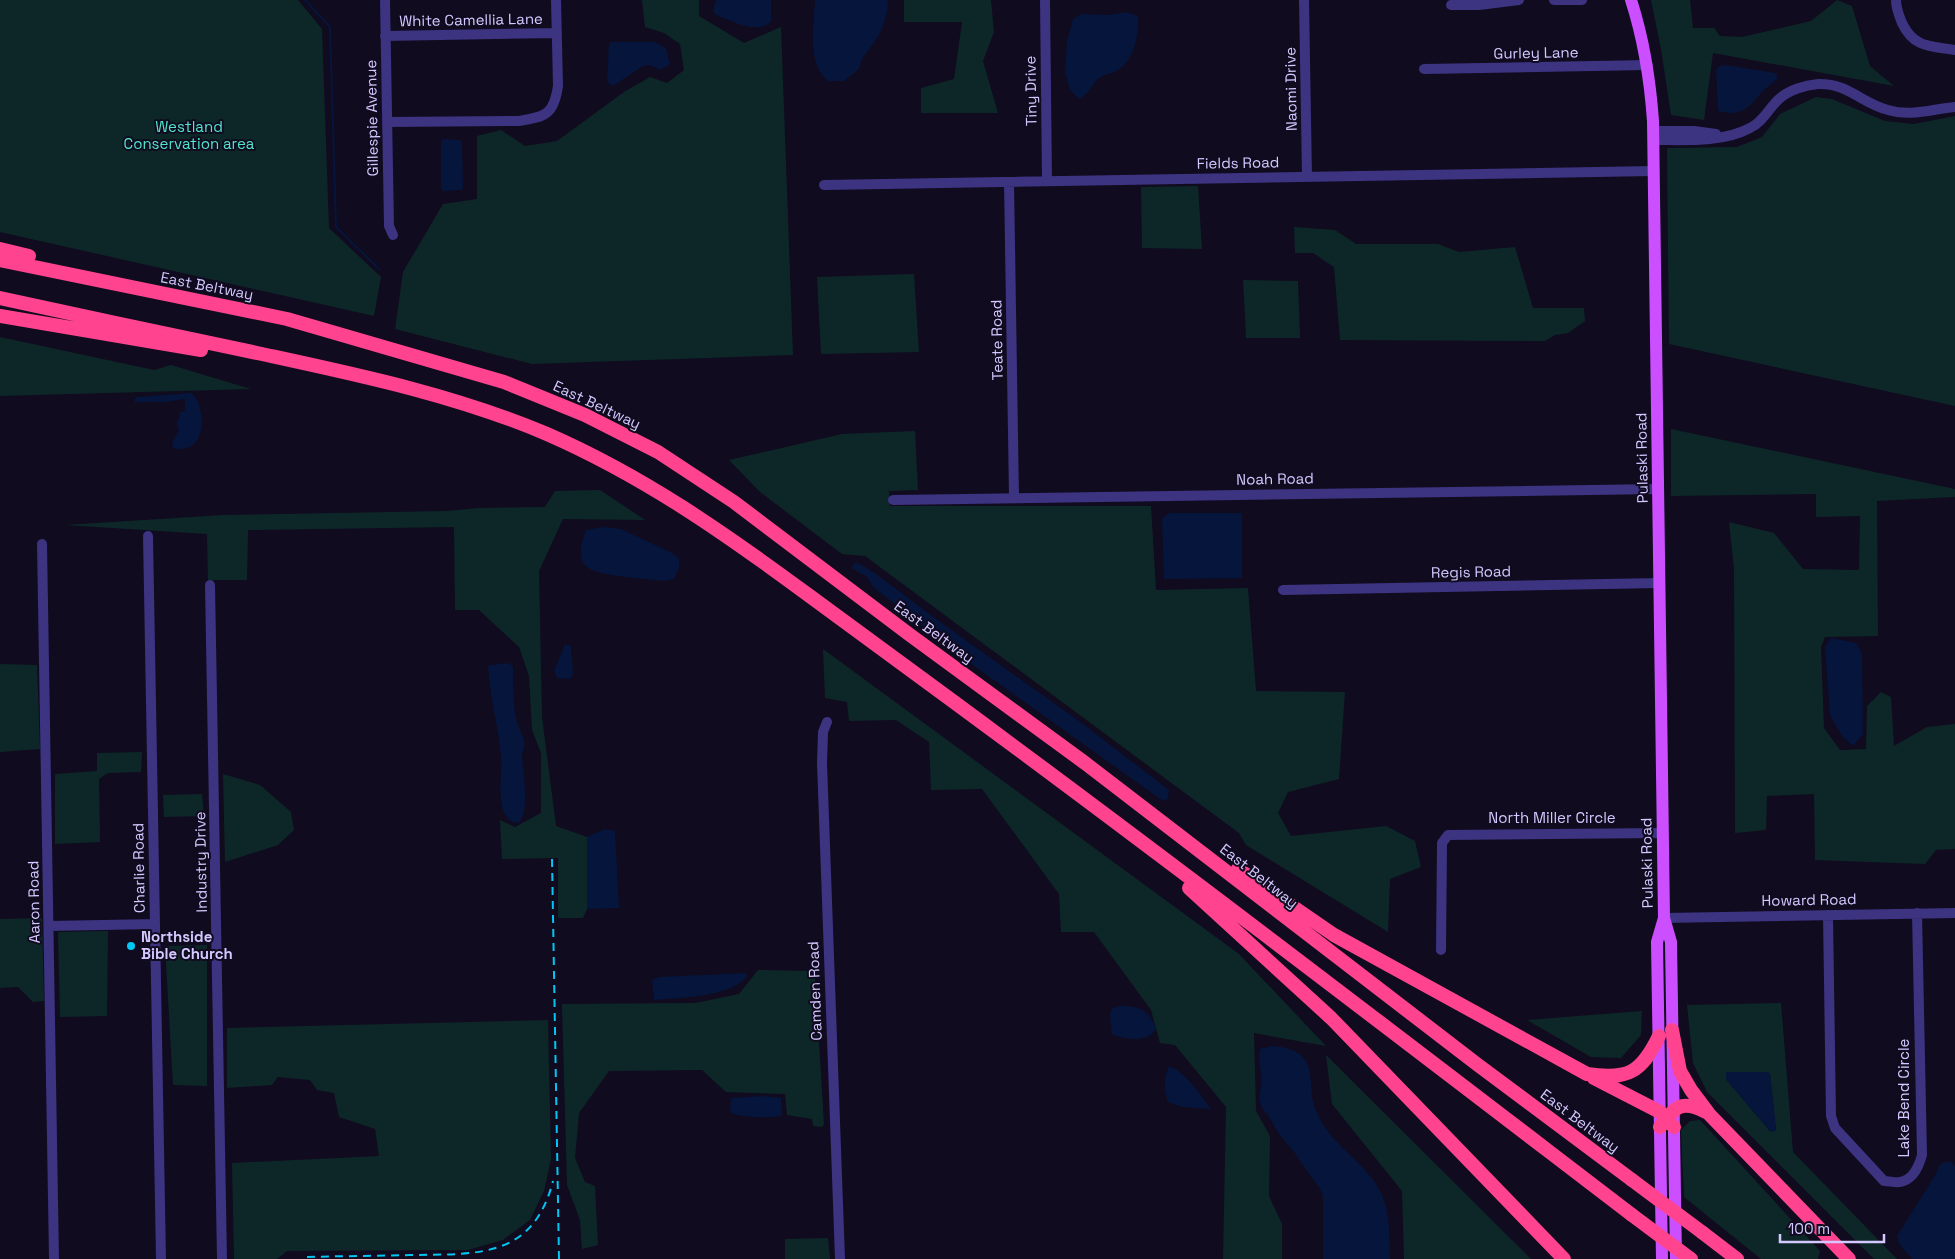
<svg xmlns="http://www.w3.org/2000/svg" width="1955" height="1259" font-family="'Space Grotesk',sans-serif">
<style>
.green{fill:#0d2729;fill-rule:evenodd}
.water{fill:#06153c}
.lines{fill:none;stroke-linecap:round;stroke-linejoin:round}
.stream{stroke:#06153c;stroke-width:2}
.minor{stroke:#3c3381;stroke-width:10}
.major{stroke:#cc4fff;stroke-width:12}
.highway{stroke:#ff438e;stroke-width:14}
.rail{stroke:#00c7f3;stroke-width:2;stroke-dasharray:8 6;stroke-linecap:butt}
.highway-bridge{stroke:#ff438e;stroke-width:14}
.poi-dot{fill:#00c7f3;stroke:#100b1e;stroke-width:2}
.labels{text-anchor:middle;stroke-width:4;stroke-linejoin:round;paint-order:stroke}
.street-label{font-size:15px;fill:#d3c8ff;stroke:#100b1e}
.park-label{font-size:15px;fill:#4ee6cc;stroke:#100b1e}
.poi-label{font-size:15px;font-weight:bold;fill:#d3c8ff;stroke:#100b1e;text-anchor:start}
</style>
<rect width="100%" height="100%" fill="#100b1e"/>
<!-- green -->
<path class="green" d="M 0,0 L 298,0 L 322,29 L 329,228 L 381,277 L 374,316 L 0,232 Z
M 642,0 L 699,0 L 699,16 L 744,43 L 781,27 L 793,355 L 532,364 L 395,329 L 403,272 L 443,204 L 477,199 L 477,136 L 501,130 L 525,146 L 557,141 L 624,92 L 650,77 L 667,83 L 684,70 L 680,44 L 664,33 L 645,27 Z
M 904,0 L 991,0 L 994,32 L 983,61 L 998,113 L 921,113 L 921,88 L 954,79 L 962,22 L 904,22 Z
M 1651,0 L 1690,0 L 1693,28 L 1714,28 L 1720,36 L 1742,37 L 1811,21 L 1837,0 L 1852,6 L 1870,66 L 1894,86 L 1713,53 L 1704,120 L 1671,115 L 1661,49 Z
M 1816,97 L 1832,99 L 1885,121 L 1914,124 L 1955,116 L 1955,406 L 1669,344 L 1667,148 L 1737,147 L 1762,137 L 1780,114 Z
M 1198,186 L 1202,249 L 1142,248 L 1141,187 Z
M 1294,227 L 1335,230 L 1356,244 L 1438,244 L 1459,252 L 1515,247 L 1533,308 L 1584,308 L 1585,321 L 1568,333 L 1555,335 L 1545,341 L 1340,340 L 1334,267 L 1313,253 L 1295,253 Z
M 914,274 L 919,352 L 821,354 L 817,277 Z
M 1243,280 L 1298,281 L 1300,338 L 1246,338 Z
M 0,337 L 154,370 L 171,365 L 251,389 L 0,396 Z
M 1671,429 L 1955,489 L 1955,497 L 1877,501 L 1878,636 L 1825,637 L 1821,647 L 1824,728 L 1840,750 L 1866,749 L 1867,706 L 1881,692 L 1891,697 L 1894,746 L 1927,727 L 1955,724 L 1955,849 L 1936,850 L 1925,864 L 1815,860 L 1814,794 L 1767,796 L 1766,830 L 1735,833 L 1734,569 L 1729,522 L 1774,533 L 1803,569 L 1859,570 L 1860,516 L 1816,517 L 1816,494 L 1671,496 Z
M 915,431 L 918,490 L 889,491 L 890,506 L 1151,506 L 1156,590 L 1248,588 L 1256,691 L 1345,692 L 1339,779 L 1288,792 L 1278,813 L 1291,836 L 1386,826 L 1415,841 L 1421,867 L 1390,879 L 1388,932 L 1246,845 L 1239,833 L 865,556 L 842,554 L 760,492 L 729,460 L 842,434 Z
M 600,490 L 645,520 L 563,519 L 539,571 L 542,717 L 556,826 L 587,837 L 587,909 L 583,918 L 558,918 L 558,858 L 502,859 L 500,820 L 515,827 L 541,813 L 541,753 L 532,730 L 529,676 L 519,647 L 479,610 L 455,610 L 454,527 L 248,530 L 247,580 L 208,580 L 207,534 L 65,525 L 223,515 L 446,511 L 479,508 L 545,507 L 555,491 Z
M 823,649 L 1239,954 L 1326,1046 L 1254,1033 L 1256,1111 L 1270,1136 L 1269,1196 L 1282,1224 L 1282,1259 L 1223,1259 L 1226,1107 L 1175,1045 L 1160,1043 L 1151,1010 L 1094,932 L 1061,932 L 1059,894 L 982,789 L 931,790 L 929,742 L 896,720 L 849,721 L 847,702 L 825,698 Z
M 0,664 L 37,665 L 40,749 L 0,752 Z
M 142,752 L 141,772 L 108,773 L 99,779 L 100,842 L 55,844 L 55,774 L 97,771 L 97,753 Z
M 223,774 L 260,785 L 291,812 L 294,830 L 278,845 L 225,862 Z
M 202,794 L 204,816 L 164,817 L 163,795 Z
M 42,918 L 44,1001 L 33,1002 L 18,987 L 0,988 L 0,919 Z
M 108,931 L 107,1016 L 60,1017 L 58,932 Z
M 207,945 L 207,1086 L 173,1085 L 165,946 Z
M 758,970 L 809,971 L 815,975 L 824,1124 L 822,1127 L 813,1126 L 812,1119 L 787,1115 L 785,1094 L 726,1092 L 702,1070 L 609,1071 L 579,1113 L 575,1158 L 585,1182 L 595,1186 L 598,1245 L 582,1249 L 580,1220 L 567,1185 L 562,1004 L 695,1003 L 739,994 Z
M 1781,1003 L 1793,1152 L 1897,1259 L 1874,1259 L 1707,1092 L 1693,1063 L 1687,1005 ZM 1729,1072 L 1767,1072 L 1770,1074 L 1776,1130 L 1772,1131 L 1769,1130 L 1726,1079 L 1726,1073 Z
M 1642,1011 L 1641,1035 L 1621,1058 L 1591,1057 L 1527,1020 Z
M 548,1020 L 551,1159 L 544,1191 L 530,1220 L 503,1240 L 468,1250 L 287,1251 L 277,1259 L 234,1259 L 232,1163 L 379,1156 L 375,1129 L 339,1117 L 334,1093 L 317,1090 L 310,1080 L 278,1077 L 272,1085 L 227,1088 L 227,1028 Z
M 1326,1055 L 1531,1259 L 1404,1259 L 1402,1191 L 1332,1104 Z
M 1700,1120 L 1820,1251 L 1818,1259 L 1761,1259 L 1684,1197 L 1681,1130 L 1690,1121 Z
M 828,1238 L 830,1259 L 785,1259 L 785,1239 Z"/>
<!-- water -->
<path class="water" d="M 716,0 L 771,0 L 771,22 C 755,35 733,21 716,15 L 713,11 Z
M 815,0 L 888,0 C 888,13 884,27 877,38 C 869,52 863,52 859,69 L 844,81 L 828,81 C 806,63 814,26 815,0 Z
M 1126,12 L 1138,16 C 1139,34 1135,59 1118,70 C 1112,74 1102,74 1097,80 C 1089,89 1091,92 1079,99 L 1070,90 L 1065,72 L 1067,41 L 1073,19 L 1081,14 L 1109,15 Z
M 612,42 L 655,42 L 666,48 L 670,64 L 661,70 L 649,65 L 643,66 L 613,86 L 607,82 L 609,43 Z
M 1725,65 L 1775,73 L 1777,75 L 1777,79 C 1772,84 1767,87 1762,92 C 1747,109 1742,117 1718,111 L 1716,70 L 1719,66 Z
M 443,139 L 460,140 L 462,142 L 463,188 L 461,190 L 444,191 L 441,188 L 441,141 Z
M 192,393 C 208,409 206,457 173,448 L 172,443 L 179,430 L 177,424 L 180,412 L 185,411 L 185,399 L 166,402 L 135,402 L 134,399 L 137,397 Z
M 1169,513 L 1242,513 L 1242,578 L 1164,579 L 1162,519 Z
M 603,527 L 621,529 L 674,554 L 679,559 L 679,568 L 674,579 L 663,581 C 646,578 598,577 587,567 C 576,558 582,541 586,530 Z
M 856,562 L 875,573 L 932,616 L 1079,721 L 1169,790 L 1168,799 L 1163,801 L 973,665 L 873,587 L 867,577 L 852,568 L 853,564 Z
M 1831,638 L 1856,643 L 1862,653 L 1863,734 L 1853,746 L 1842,736 L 1830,715 L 1825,647 Z
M 565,644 L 571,646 L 573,674 L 570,679 L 557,678 L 554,671 Z
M 508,663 L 513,666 C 514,685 512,707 518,725 C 522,737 528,740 522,754 C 523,771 530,811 519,823 C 511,823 506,818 503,810 C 498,793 502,773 501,756 C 498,726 490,697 488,667 L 490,665 Z
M 605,829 L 615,831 L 619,908 L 587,909 L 587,837 Z
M 746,973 L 747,976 C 733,997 678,998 654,1000 L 652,980 L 659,977 Z
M 1121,1006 C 1141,1006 1148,1010 1156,1028 C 1151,1043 1124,1040 1112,1034 L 1110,1015 L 1112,1008 Z
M 1272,1046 C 1283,1047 1295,1049 1303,1057 C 1313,1067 1310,1088 1313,1101 C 1314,1107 1317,1113 1320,1119 C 1335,1148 1369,1165 1382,1195 C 1391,1216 1389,1238 1390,1259 L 1323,1259 L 1323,1196 L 1320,1189 L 1294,1152 L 1279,1134 L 1268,1115 L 1262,1108 L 1259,1099 L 1262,1080 L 1259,1060 L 1260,1049 Z
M 1169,1066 C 1188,1074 1199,1093 1211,1109 L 1182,1107 L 1168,1102 C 1164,1089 1163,1079 1169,1066 Z
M 1729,1072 L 1768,1072 L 1770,1074 L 1776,1130 L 1772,1132 L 1769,1130 L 1726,1079 L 1726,1073 Z
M 764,1096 L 781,1098 L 782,1116 C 772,1118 738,1118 730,1112 L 731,1098 Z
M 1944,1162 L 1952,1162 L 1955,1167 L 1955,1259 L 1912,1259 L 1899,1244 L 1897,1236 L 1936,1174 L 1939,1165 Z"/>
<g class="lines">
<!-- stream -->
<path class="stream" d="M 305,0 L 330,27 L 336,227 L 379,269"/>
<!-- minor -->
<path class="minor" d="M 385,0 L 389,226 L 393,235
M 1045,0 L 1047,181
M 1304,0 L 1307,177
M 1554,0 L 1582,0
M 1896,0 C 1896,9 1899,15 1902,23 C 1914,48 1930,46 1955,50
M 1451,5 L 1479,5 L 1519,0
M 385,36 L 557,33
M 1424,69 L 1648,65
M 387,122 L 519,121 C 546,117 554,114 558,86 L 556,0
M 1653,131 L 1694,131 L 1716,134
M 1653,140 C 1684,140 1722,143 1750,128 C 1763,122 1769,108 1779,99 C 1789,90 1805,85 1818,84 C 1848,83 1861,103 1888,110 C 1911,117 1932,109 1955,107
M 1009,182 L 1014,498
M 824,185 L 1654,171
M 893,500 L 1658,489
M 148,536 L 161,1259
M 42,544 L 54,1259
M 210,585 L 222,1259
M 1283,590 L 1660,583
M 827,722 L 823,732 L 822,763 L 840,1259
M 1828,915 L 1831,1116 L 1835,1128 L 1884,1181 C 1889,1181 1896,1183 1900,1182 C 1913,1180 1919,1166 1922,1155 L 1917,913
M 1664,918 L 1955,913
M 49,926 L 155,924
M 1441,950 L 1442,843 L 1448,835 L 1663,833"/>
<!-- major -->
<path class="major" d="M 1631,0 C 1644,40 1650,79 1653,121 L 1664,918 L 1671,942 L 1676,1259
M 1662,1259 L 1657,942 L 1664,918"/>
<!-- highway -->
<path class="highway" d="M 0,249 L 29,256
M 0,260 L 287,319 L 504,382 L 585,415 L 658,452 L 734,502 L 910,635 L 1085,763 L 1478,1065 L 1632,1180
M 0,298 C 87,317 175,336 262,354 C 359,375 455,395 547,434 C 643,476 723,532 807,594 C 856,630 905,666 954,702 C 1182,870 1407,1043 1632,1215
M 0,316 L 201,350
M 1238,869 L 1334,935 L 1587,1074 C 1628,1080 1641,1073 1659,1036
M 1189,888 L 1331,1018 L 1564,1259
M 1672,1030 L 1680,1071 L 1691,1090 L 1709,1114 L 1849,1259
M 1594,1078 L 1660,1112 L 1674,1127
M 1660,1127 C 1675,1107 1681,1099 1706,1112
M 1703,1233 L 1737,1259"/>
<!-- rail -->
<path class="rail" d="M 552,859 L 559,1259
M 307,1257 C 341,1256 376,1256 410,1255 C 477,1254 533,1259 553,1181"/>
<!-- highway-bridge -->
<path class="highway-bridge" d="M 1632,1180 L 1703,1233
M 1632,1215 L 1691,1259"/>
</g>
<!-- markers -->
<circle class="poi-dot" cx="131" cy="946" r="5"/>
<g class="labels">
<!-- street labels -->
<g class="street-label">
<text transform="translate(471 20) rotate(-1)" y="5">White Camellia Lane</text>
<text transform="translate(1536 53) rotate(-1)" y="5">Gurley Lane</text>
<text transform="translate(1291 89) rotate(-91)" y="5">Naomi Drive</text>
<text transform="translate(1031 91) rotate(-91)" y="5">Tiny Drive</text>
<text transform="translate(372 118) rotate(-91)" y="5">Gillespie Avenue</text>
<text transform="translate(1238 163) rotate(-1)" y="5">Fields Road</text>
<text transform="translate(207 286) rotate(11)" y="5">East Beltway</text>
<text transform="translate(997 340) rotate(-91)" y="5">Teate Road</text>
<text transform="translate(597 405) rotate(25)" y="5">East Beltway</text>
<text transform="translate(1642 458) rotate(-91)" y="5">Pulaski Road</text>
<text transform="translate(1275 479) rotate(-1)" y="5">Noah Road</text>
<text transform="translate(1471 572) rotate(-1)" y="5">Regis Road</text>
<text transform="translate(934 632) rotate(36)" y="5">East Beltway</text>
<text x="1552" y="823">North Miller Circle</text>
<text transform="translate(201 862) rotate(-91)" y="5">Industry Drive</text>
<text transform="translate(1647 863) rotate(-91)" y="5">Pulaski Road</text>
<text transform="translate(139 868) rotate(-91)" y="5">Charlie Road</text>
<text transform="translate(1259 876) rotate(38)" y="5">East Beltway</text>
<text transform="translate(1809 900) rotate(-1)" y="5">Howard Road</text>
<text transform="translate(34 902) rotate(-91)" y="5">Aaron Road</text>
<text transform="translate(815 991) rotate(-92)" y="5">Camden Road</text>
<text transform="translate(1904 1098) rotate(-90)" y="5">Lake Bend Circle</text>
<text transform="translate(1580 1121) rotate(37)" y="5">East Beltway</text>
</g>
<!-- park labels -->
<g class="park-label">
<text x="189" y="132">Westland<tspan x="189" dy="17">Conservation area</tspan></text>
</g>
<!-- poi labels -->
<g class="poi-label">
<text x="141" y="942">Northside<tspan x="141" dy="17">Bible Church</tspan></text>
</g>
</g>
<!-- scale -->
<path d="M1780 1234v8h104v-8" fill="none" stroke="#d3c8ff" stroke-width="2.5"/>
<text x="1788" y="1234" font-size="15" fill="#d3c8ff" stroke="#100b1e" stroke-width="4" paint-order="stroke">100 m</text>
</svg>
